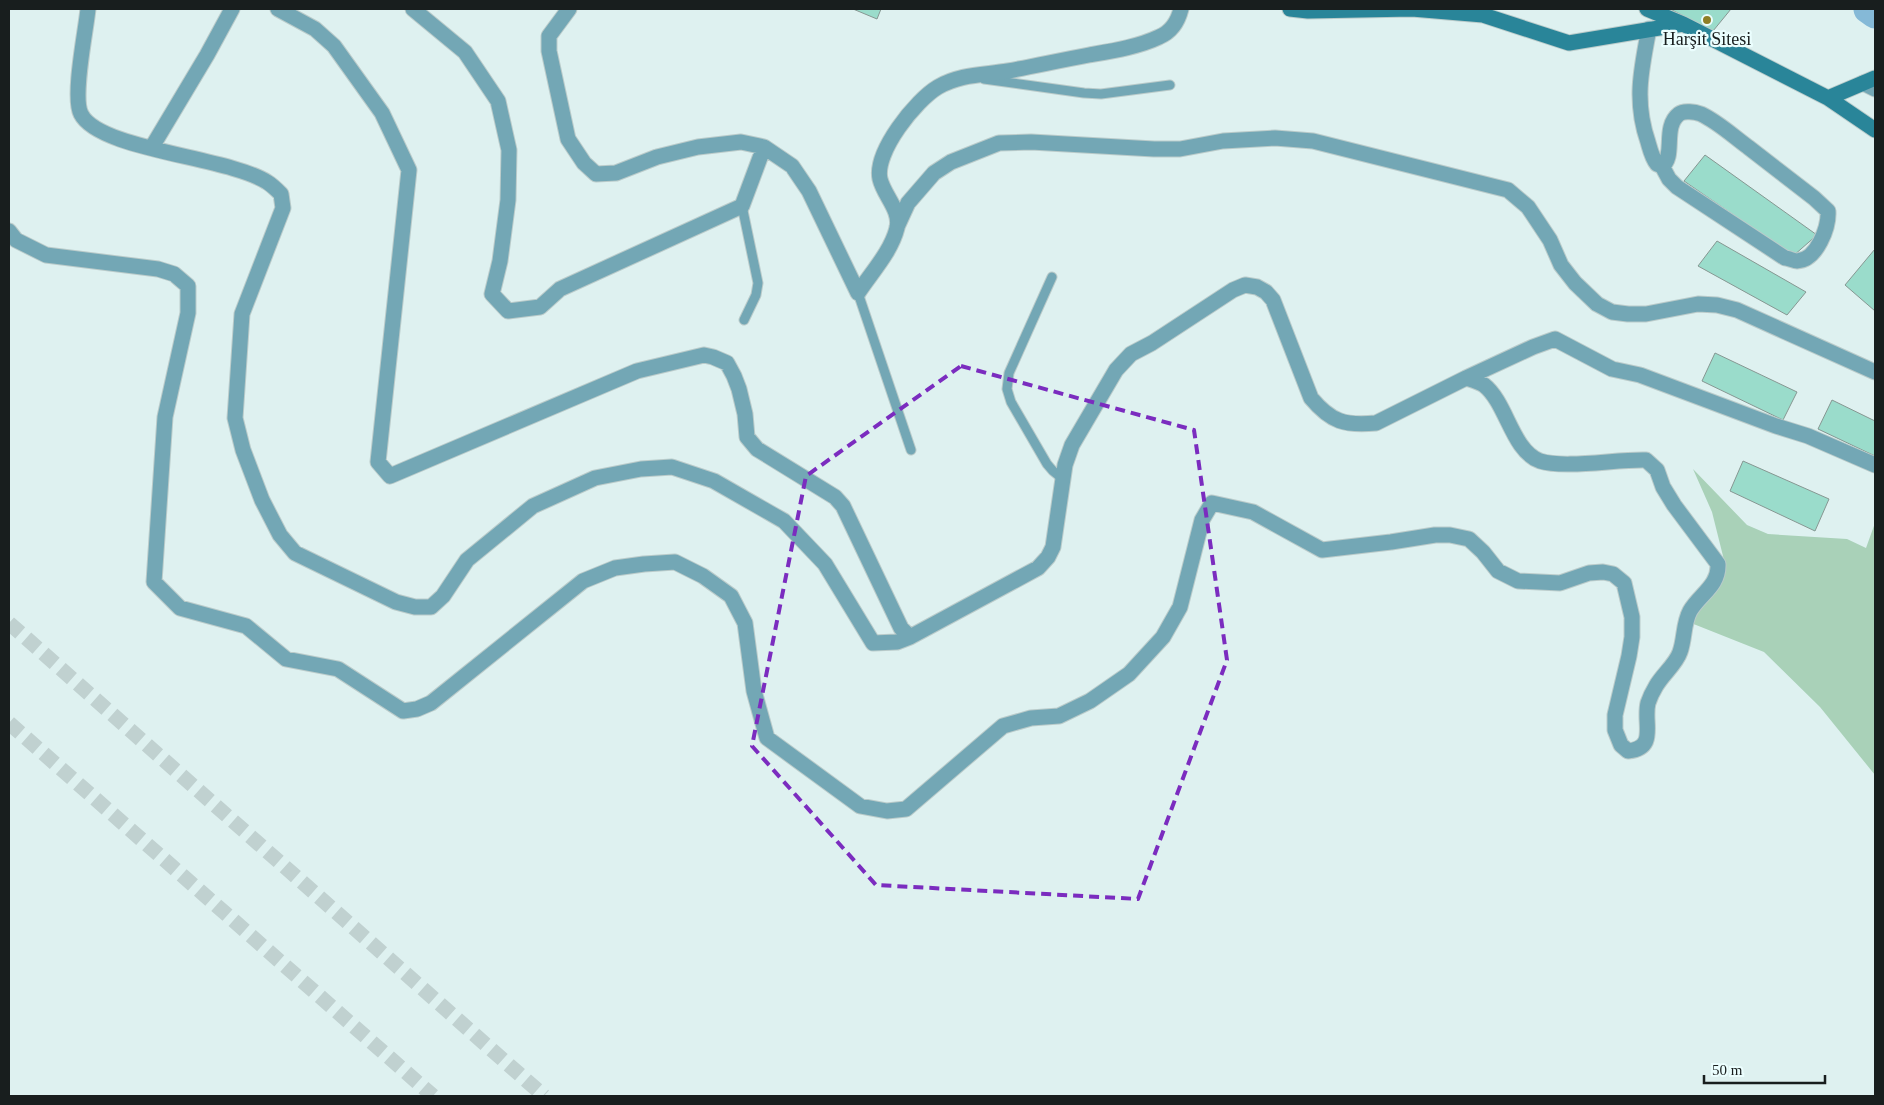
<svg xmlns="http://www.w3.org/2000/svg" width="1884" height="1105" font-family="Georgia,serif">
<style>
.green{fill:#a9d1b8}
.lines{fill:none;stroke-linecap:round;stroke-linejoin:round}
.river{stroke:#85b9d7;stroke-width:29}
.building{fill:#9adccb;stroke:#869792}
.highway-tunnel{stroke:#c0d1d0;stroke-width:15;stroke-dasharray:15 8;stroke-linecap:butt}
.lane-casing{stroke:#bacbca;stroke-width:11}
.street-casing{stroke:#bacbca;stroke-width:17}
.secondary-casing{stroke:#bacbca;stroke-width:17}
.lane{stroke:#73a7b5;stroke-width:9}
.street{stroke:#73a7b5;stroke-width:15}
.secondary{stroke:#298599;stroke-width:15}
.marked{fill:none;stroke:#7b2cbf;stroke-width:4;stroke-dasharray:10 6;stroke-linejoin:round}
.poi-dot{fill:#8e7f26;stroke:#ebfefe;stroke-width:2}
.labels{text-anchor:middle;stroke-width:4.5;stroke-linejoin:round;paint-order:stroke}
.poi-label{font-size:18px;fill:#181e1e;stroke:#ebfefe}
</style>
<rect width="100%" height="100%" fill="#def1f0"/>
<!-- green -->
<path class="green" d="M 1693,469 L 1747,525 L 1768,534 L 1847,539 L 1866,548 L 1875,523 L 1875,775 L 1820,707 L 1764,652 L 1691,623 L 1725,564 L 1712,512 Z"/>
<g class="lines">
<!-- river -->
<path class="river" d="M 1868,9 L 1875,14"/>
</g>
<!-- building -->
<path class="building" d="M 853,9 L 881,9 L 877,19 Z
M 1670,9 L 1731,9 L 1713,31 Z
M 1705,155 L 1817,235 L 1793,256 L 1684,181 Z
M 1717,241 L 1806,292 L 1787,315 L 1698,266 Z
M 1875,249 L 1875,311 L 1845,285 Z
M 1715,353 L 1797,392 L 1783,420 L 1702,381 Z
M 1832,400 L 1875,421 L 1875,456 L 1818,429 Z
M 1743,461 L 1829,499 L 1815,531 L 1730,491 Z"/>
<g class="lines">
<!-- highway-tunnel -->
<path class="highway-tunnel" d="M 9,623 L 544,1096
M 9,723 L 433,1096"/>
<defs>
<path id="lane" d="M 984,79 L 1084,93 L 1101,94 L 1170,85
M 742,206 L 758,283 L 756,295 L 744,320
M 1052,277 L 1009,373 L 1007,389 L 1011,402 L 1047,464 L 1053,471 L 1063,479
M 858,293 L 911,450"/>
<path id="street" d="M 278,9 L 315,29 L 334,46 L 382,113 L 409,170 L 378,462 L 390,476 L 637,371 L 704,355 L 713,357 L 727,363 L 734,376 L 739,389 L 745,414 L 747,437 L 757,449 L 835,497 L 843,506 L 901,628 L 910,637
M 413,9 L 465,52 L 498,101 L 509,150 L 508,200 L 500,261 L 492,294 L 508,311 L 540,307 L 560,289 L 742,206 L 764,147
M 569,9 L 549,36 L 549,51 L 568,139 L 584,163 L 596,174 L 616,173 L 657,157 L 698,147 L 741,142 L 764,147 L 792,166 L 809,191 L 858,293 C 871,273 891,252 897,228 C 901,210 884,196 880,179 C 874,152 916,100 938,87 C 960,74 984,75 1008,71 C 1035,66 1062,60 1089,55 C 1112,51 1138,47 1159,37 C 1171,32 1178,21 1181,9
M 1649,29 C 1641,70 1634,102 1648,142 C 1650,149 1652,158 1657,164 L 1662,166 C 1676,157 1662,127 1679,114 C 1684,110 1695,112 1701,114 C 1718,122 1733,136 1748,147 C 1770,164 1792,181 1814,198 L 1828,211 C 1829,227 1817,260 1797,261 C 1794,261 1788,258 1785,258 L 1677,187 L 1669,179 L 1662,166
M 1863,83 L 1875,89
M 152,147 L 207,55 L 232,9
M 897,227 L 908,203 L 934,173 L 951,162 L 999,143 L 1031,142 L 1154,149 L 1180,149 L 1223,141 L 1275,138 L 1313,141 L 1508,190 L 1528,207 L 1550,240 L 1561,265 L 1575,283 L 1597,304 L 1612,312 L 1628,314 L 1646,314 L 1698,304 L 1717,305 L 1737,310 L 1875,372
M 9,231 L 16,240 L 46,255 L 158,269 L 174,274 L 188,286 L 188,313 L 165,417 L 154,582 L 180,608 L 246,626 L 286,659 L 338,669 L 403,711 L 417,709 L 431,703 L 583,581 L 615,568 L 644,564 L 675,562 L 703,576 L 731,596 L 745,623 L 754,691 L 767,738 L 860,806 L 887,811 L 906,809 L 1003,726 L 1031,718 L 1059,716 L 1090,701 L 1129,674 L 1163,637 L 1180,607 L 1202,520 L 1212,503 L 1253,512 L 1322,550 L 1391,542 L 1435,535 L 1450,535 L 1469,539 L 1483,552 L 1498,571 L 1518,581 L 1560,583 L 1589,573 L 1603,572 L 1613,574 L 1624,583 L 1632,617 L 1632,637 L 1629,656 L 1615,715 L 1615,730 L 1621,745 L 1628,751 C 1658,748 1643,723 1648,703 C 1650,697 1653,691 1656,686 C 1663,674 1676,664 1680,652 C 1685,638 1683,624 1690,611 C 1700,594 1719,586 1718,564 L 1674,505 L 1663,487 L 1657,470 L 1646,460 C 1617,459 1565,469 1540,461 C 1512,451 1507,403 1484,385 C 1479,382 1472,380 1466,378 L 1376,423 C 1345,426 1331,422 1311,398 L 1273,300 L 1266,292 L 1257,287 L 1245,285 L 1233,290 L 1152,343 L 1131,354 L 1116,370 L 1072,445 L 1065,465 L 1053,547 L 1048,557 L 1038,568 L 910,637 L 897,642 L 873,643 L 825,564 L 784,521 L 714,481 L 672,467 L 641,469 L 595,478 L 533,506 L 467,560 L 443,596 L 431,607 L 415,607 L 396,602 L 295,553 L 280,535 L 262,500 L 243,450 L 235,418 L 242,314 L 283,208 L 281,194 C 277,190 272,185 267,182 C 228,157 99,150 81,114 C 72,97 86,30 88,9
M 1466,378 L 1533,347 L 1555,339 L 1612,369 L 1640,375 L 1776,426 L 1808,436 L 1875,465"/>
<path id="secondary" d="M 1290,9 L 1308,11 L 1412,9 L 1483,15 L 1569,43 L 1683,24
M 1647,9 L 1683,24 L 1828,98 L 1875,78
M 1828,98 L 1875,130"/>
</defs>
<!-- lane casing -->
<use href="#lane" class="lane-casing"/>
<!-- street casing -->
<use href="#street" class="street-casing"/>
<!-- secondary casing -->
<use href="#secondary" class="secondary-casing"/>
<!-- lane -->
<use href="#lane" class="lane"/>
<!-- street -->
<use href="#street" class="street"/>
<!-- secondary -->
<use href="#secondary" class="secondary"/>
</g>
<!-- marked area -->
<path class="marked" d="M 961,366 L 1194,430 L 1227,660 L 1138,899 L 876,885 L 752,746 L 806,476 Z"/>
<!-- markers -->
<circle class="poi-dot" cx="1707" cy="20" r="5"/>
<g class="labels">
<!-- poi labels -->
<g class="poi-label">
<text x="1707" y="45">Harşit Sitesi</text>
</g>
</g>
<!-- border -->
<rect width="1884" height="1105" fill="none" stroke="#181e1e" stroke-width="20"/>
<!-- scale -->
<path d="M1704 1075v8h121v-8" fill="none" stroke="#181e1e" stroke-width="2.5"/>
<text x="1712" y="1075" font-size="15" fill="#181e1e" stroke="#ebfefe" stroke-width="4" paint-order="stroke">50 m</text>
</svg>
